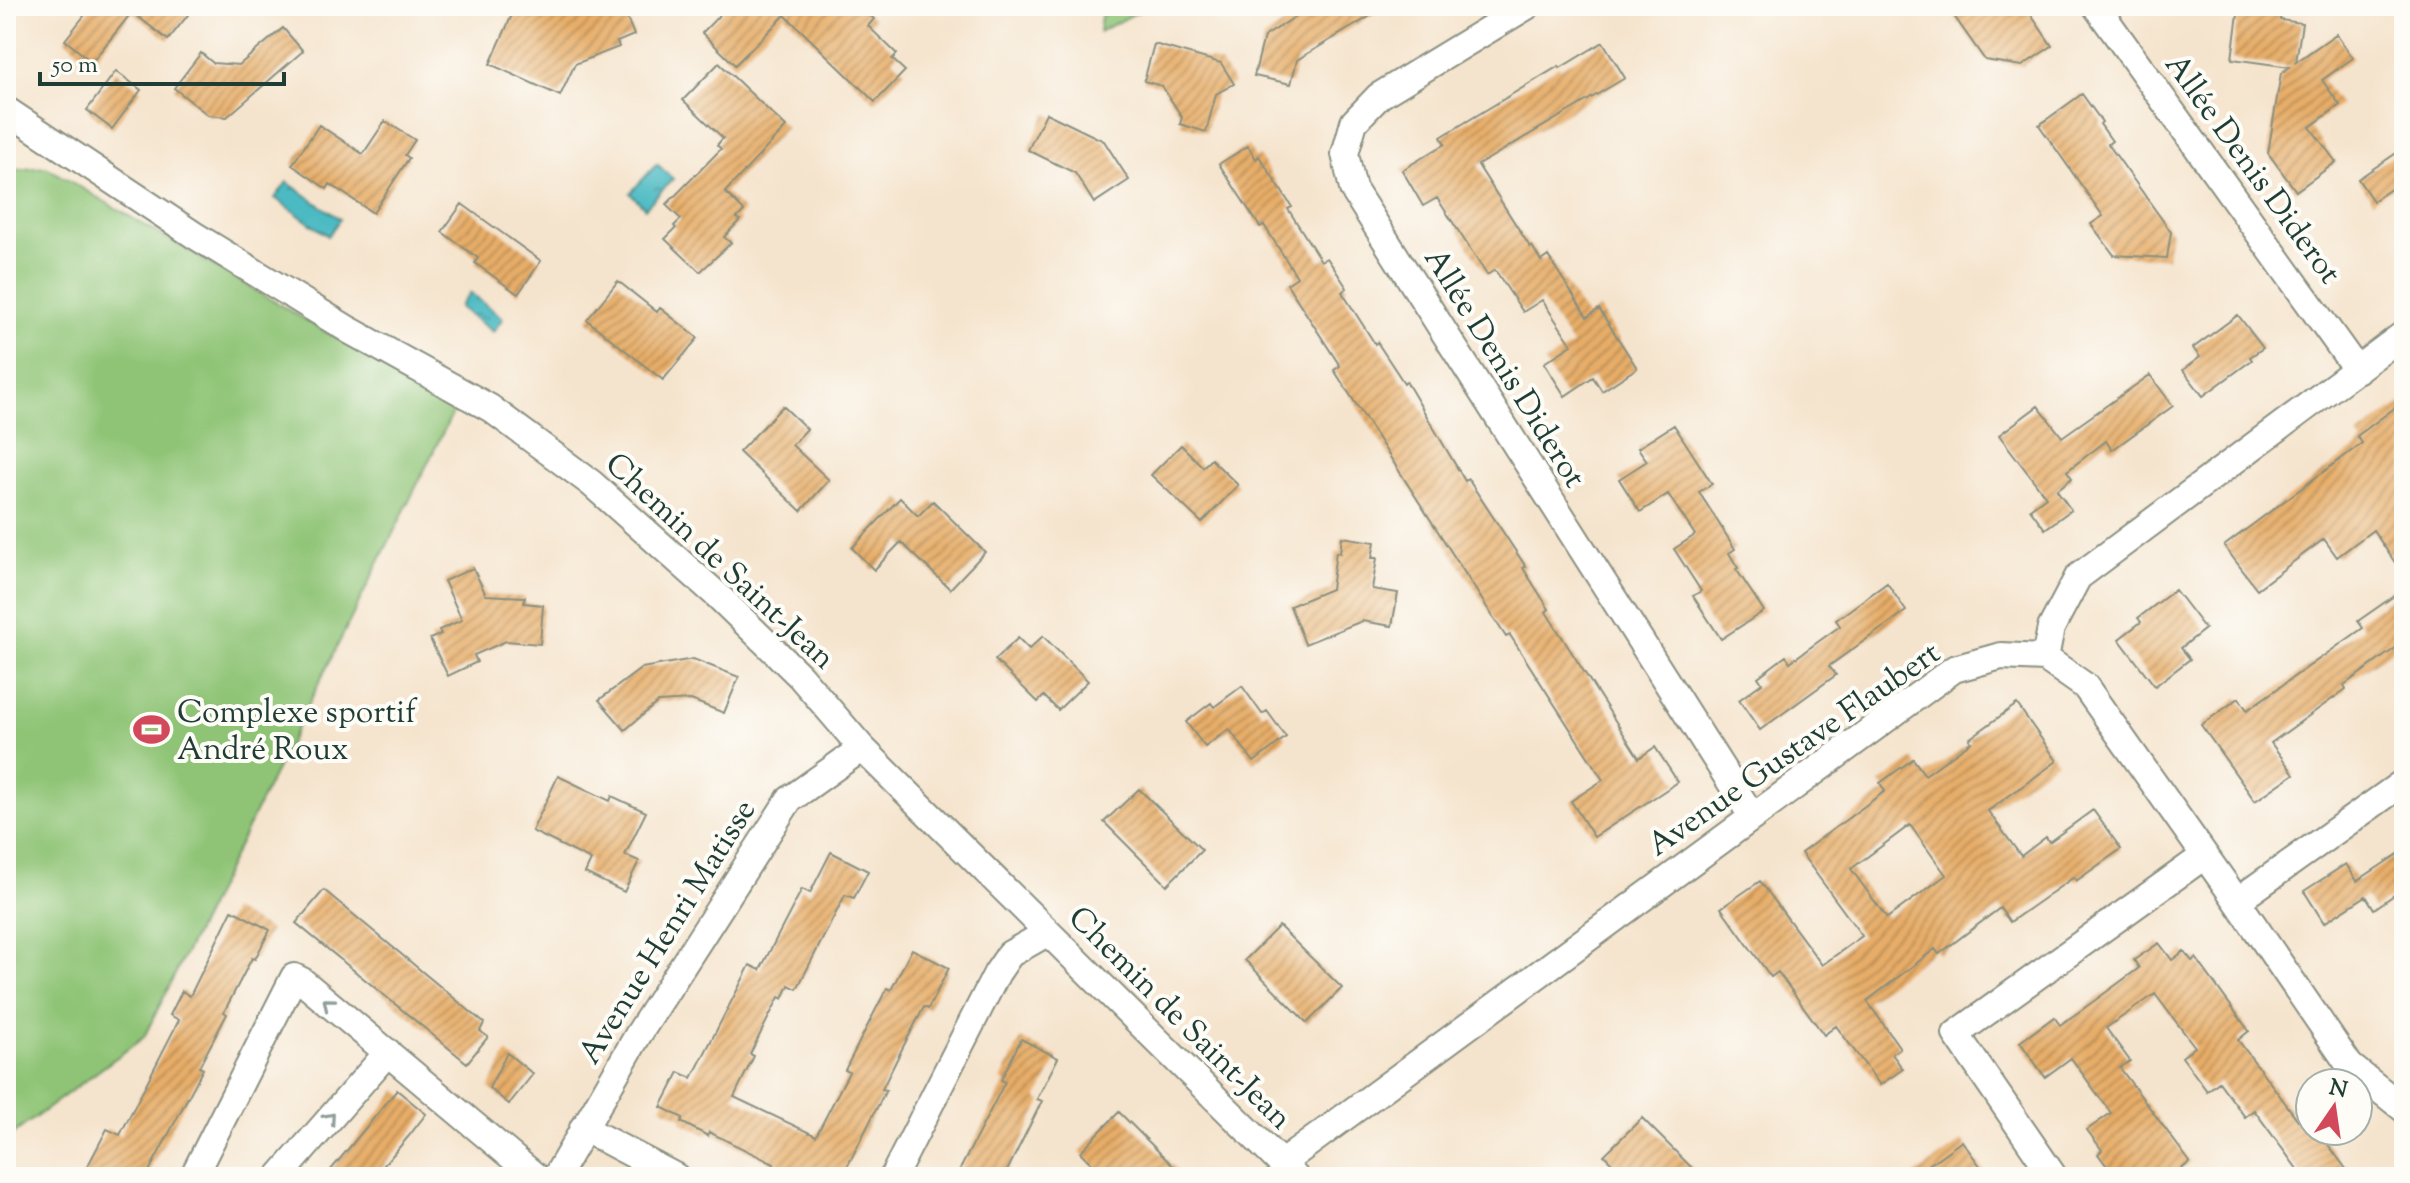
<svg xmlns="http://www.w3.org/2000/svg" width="2410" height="1183" font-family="'Sorts Mill Goudy',serif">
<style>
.grass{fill:url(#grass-tufts);stroke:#578055;stroke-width:2}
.garden{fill:#8fc476;stroke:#578055;stroke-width:2}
.water{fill:url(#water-ripples);stroke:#367c7c;stroke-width:2}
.building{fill:url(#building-hatch);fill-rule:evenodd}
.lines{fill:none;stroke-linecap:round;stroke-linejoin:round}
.minor-casing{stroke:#8a9080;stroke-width:30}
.minor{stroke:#fff;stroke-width:26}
.oneway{stroke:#8f9e9a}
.labels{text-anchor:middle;stroke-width:8;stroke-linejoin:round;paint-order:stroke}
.street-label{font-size:32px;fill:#1f3d34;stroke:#fdfcf7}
.poi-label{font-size:32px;fill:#1f3d34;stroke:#fdfcf7;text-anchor:start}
</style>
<defs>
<pattern id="grass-tufts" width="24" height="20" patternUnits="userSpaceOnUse" patternTransform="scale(2)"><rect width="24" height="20" fill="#8fc476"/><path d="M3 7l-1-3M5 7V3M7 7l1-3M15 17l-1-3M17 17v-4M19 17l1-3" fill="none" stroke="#74a062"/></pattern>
<pattern id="water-ripples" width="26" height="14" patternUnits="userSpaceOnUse" patternTransform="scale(2)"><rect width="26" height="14" fill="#4cbac3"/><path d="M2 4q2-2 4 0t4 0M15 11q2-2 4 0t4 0" fill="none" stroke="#3f989f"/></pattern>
<pattern id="building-hatch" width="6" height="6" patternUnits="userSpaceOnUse" patternTransform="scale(2)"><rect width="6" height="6" fill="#e7ad68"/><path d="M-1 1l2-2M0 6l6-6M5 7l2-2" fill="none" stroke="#bb8e56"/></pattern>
</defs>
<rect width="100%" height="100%" fill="#fdfcf7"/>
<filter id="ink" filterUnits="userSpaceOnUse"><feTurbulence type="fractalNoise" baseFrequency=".0125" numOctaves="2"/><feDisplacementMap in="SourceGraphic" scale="16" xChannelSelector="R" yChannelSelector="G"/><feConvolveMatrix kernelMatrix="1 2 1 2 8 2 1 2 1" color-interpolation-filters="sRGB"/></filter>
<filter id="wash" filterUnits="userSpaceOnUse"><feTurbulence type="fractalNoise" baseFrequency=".006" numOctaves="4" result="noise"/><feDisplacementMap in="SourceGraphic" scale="32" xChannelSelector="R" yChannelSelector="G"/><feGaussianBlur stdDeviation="1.8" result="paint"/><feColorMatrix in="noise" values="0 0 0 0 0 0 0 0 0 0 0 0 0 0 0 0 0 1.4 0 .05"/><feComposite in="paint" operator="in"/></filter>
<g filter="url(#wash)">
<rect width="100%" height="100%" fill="#f5e4cd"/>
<!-- grass -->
<path class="grass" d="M 1118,6 L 1149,6 L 1099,32 L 1101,16 Z"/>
<!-- garden -->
<path class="garden" d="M 46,167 L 455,408 L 144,1037 L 6,1139 L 6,171 Z"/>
<!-- water -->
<path class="water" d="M 657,164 L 673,179 L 645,208 L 630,193 Z
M 287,182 L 340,219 L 328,236 L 275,198 Z
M 470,293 L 503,318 L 493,332 L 459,307 Z"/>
<g id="blocks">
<!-- building -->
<path class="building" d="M 92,6 L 195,6 L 168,40 L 132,12 L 92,62 L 65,40 Z
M 516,6 L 622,6 L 634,35 L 617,42 L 619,47 L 575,64 L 560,96 L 490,64 Z
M 728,6 L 860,6 L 874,19 L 868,26 L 897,54 L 892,59 L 905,71 L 875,102 L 785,15 L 735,65 L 702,33 Z
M 1312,6 L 1387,6 L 1297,60 L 1291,84 L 1254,76 L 1264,37 Z
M 1947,6 L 2025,6 L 2052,46 L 2022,66 L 1985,60 Z
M 2239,6 L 2282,6 L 2280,20 L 2302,23 L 2296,62 L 2336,34 L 2353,58 L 2322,80 L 2340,105 L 2310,127 L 2336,162 L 2296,191 L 2268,153 L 2281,73 L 2290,67 L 2232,59 Z
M 283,28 L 303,51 L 227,117 L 208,115 L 174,88 L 201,53 L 213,63 L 239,65 Z
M 1603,42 L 1625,78 L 1478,165 L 1530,247 L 1532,246 L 1541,261 L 1548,256 L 1587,317 L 1599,309 L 1637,368 L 1602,391 L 1593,377 L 1565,396 L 1544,363 L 1572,345 L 1542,300 L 1523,312 L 1495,270 L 1487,275 L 1437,198 L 1423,206 L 1402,170 L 1445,144 L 1441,137 L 1559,66 L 1560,68 Z
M 1154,44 L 1221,63 L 1234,84 L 1216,94 L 1206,132 L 1180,124 L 1182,117 L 1162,86 L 1144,81 Z
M 719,63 L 786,127 L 725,192 L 744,211 L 737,218 L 740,220 L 724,237 L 731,243 L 700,272 L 665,239 L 676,228 L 674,226 L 681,219 L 666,205 L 721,149 L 717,145 L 723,138 L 683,100 Z
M 116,71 L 141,90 L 112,129 L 87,110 Z
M 2082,94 L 2102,122 L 2100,124 L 2112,141 L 2108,144 L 2171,232 L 2167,258 L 2114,255 L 2091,224 L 2103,216 L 2039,125 Z
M 1046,113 L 1104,141 L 1129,180 L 1094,203 L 1075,173 L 1028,150 Z
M 385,121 L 415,140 L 405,155 L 409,158 L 373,213 L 330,184 L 327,189 L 292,165 L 319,125 L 363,154 Z
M 1248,146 L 1256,159 L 1259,156 L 1292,207 L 1288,209 L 1321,261 L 1327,258 L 1336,271 L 1347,288 L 1342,292 L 1375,344 L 1377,342 L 1404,383 L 1406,381 L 1465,481 L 1468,479 L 1526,567 L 1523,568 L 1549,609 L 1546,612 L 1639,758 L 1655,747 L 1678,782 L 1594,837 L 1571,801 L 1603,780 L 1510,635 L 1506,637 L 1334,370 L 1340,366 L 1287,284 L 1297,277 L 1264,225 L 1260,227 L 1219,164 Z
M 2404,148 L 2404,180 L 2373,201 L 2358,179 Z
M 462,204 L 541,261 L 518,294 L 475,263 L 478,258 L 442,232 Z
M 618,281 L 657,312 L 660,308 L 698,338 L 663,380 L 587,320 Z
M 2238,315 L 2263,348 L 2250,357 L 2252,360 L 2203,396 L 2183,370 L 2200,357 L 2193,348 Z
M 2150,375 L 2173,406 L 2112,450 L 2106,441 L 2067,471 L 2072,478 L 2057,490 L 2071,510 L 2045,529 L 2030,509 L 2046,497 L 1999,435 L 2038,406 L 2062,437 Z
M 2404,401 L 2404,576 L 2373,530 L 2337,557 L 2324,539 L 2257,589 L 2224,546 L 2362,443 L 2357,436 Z
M 783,406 L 807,429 L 792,445 L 829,480 L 801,511 L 739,452 Z
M 1674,425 L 1712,484 L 1699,492 L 1735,549 L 1729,553 L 1738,568 L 1736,569 L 1764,611 L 1721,639 L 1693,596 L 1701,591 L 1674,549 L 1695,535 L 1668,494 L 1640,512 L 1619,479 L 1647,461 L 1638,448 Z
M 1181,445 L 1203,467 L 1211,459 L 1238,485 L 1202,523 L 1151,475 Z
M 900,498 L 918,516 L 933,501 L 985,552 L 950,589 L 901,542 L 874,570 L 852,548 Z
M 1342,537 L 1375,542 L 1372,558 L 1377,558 L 1372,589 L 1398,593 L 1392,626 L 1362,621 L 1305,644 L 1290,606 L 1331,589 L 1336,552 L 1340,553 Z
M 473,568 L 486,595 L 525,597 L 524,603 L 543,605 L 540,644 L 506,641 L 474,655 L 477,662 L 448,676 L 430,639 L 441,634 L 439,630 L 462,620 L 444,581 Z
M 1887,583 L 1906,611 L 1829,666 L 1836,675 L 1760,730 L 1739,700 L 1762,683 L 1758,677 L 1786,656 L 1790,662 L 1840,626 L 1836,620 Z
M 2404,589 L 2404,642 L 2344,685 L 2346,689 L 2271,743 L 2294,774 L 2255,801 L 2201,725 L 2239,698 L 2247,710 L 2363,628 L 2358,621 Z
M 2175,590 L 2205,629 L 2181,648 L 2190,659 L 2155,686 L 2119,639 L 2141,622 L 2138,618 Z
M 1043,636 L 1088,681 L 1058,710 L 1044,696 L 1038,702 L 995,660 L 1018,638 L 1029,649 Z
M 693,659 L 739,677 L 724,713 L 691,700 L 658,702 L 625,730 L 599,700 L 642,668 Z
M 1242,686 L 1262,714 L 1267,711 L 1286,737 L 1254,762 L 1229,729 L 1205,747 L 1186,722 L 1211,703 L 1214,707 Z
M 2017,704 L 2057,761 L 1988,811 L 2021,856 L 2046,837 L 2049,842 L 2093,810 L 2121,849 L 2076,881 L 2074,877 L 2010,922 L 2000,908 L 1939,954 L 1935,949 L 1867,1001 L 1900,1048 L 1892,1054 L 1903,1069 L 1880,1085 L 1836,1026 L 1824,1035 L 1778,972 L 1771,977 L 1721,908 L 1760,881 L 1822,965 L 1862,936 L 1801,853 L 1885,791 L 1880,783 L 1913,759 L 1925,775 L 1971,742 L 1969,739 ZM 1910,825 L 1946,875 L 1887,918 L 1851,869 Z
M 558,776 L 610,801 L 612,796 L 646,812 L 625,855 L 639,861 L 624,892 L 585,873 L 591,860 L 532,831 Z
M 1139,789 L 1202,850 L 1167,885 L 1104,822 Z
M 2404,850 L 2404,888 L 2374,909 L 2366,896 L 2324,923 L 2304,891 L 2346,864 L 2357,881 Z
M 831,852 L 868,871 L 854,898 L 845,895 L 797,989 L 789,985 L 783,999 L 779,997 L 750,1054 L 754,1056 L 734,1097 L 816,1136 L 849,1072 L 845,1070 L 873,1015 L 887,988 L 891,990 L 912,949 L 949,968 L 928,1009 L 924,1007 L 903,1047 L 882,1089 L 886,1090 L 842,1177 L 790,1177 L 772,1168 L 774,1164 L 709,1132 L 708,1136 L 681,1122 L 683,1118 L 661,1107 L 679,1072 L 692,1078 L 750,965 L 760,970 L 802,889 L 810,893 Z
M 324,890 L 484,1023 L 480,1031 L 488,1037 L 467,1063 L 296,923 Z
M 232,910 L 270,930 L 255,959 L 252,958 L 224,1012 L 227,1014 L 199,1067 L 203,1069 L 146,1177 L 82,1177 L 107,1129 L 120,1135 L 179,1020 L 170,1015 L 182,991 L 190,996 Z
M 1279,926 L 1342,988 L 1307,1023 L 1245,960 Z
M 2159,943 L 2172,960 L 2184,951 L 2192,961 L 2196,958 L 2249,1031 L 2238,1040 L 2298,1120 L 2306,1114 L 2310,1120 L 2310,1131 L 2318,1131 L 2352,1177 L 2303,1177 L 2254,1110 L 2245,1117 L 2219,1082 L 2207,1091 L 2182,1057 L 2195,1047 L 2155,994 L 2106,1028 L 2130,1061 L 2120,1068 L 2190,1162 L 2171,1177 L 2115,1177 L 2098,1154 L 2102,1150 L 2087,1130 L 2111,1113 L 2071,1058 L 2045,1077 L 2020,1042 L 2054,1017 L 2060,1025 L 2090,1004 L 2139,968 L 2134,960 Z
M 1021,1039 L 1058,1058 L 1037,1099 L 1042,1101 L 1004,1177 L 956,1177 L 1005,1082 L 1001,1080 Z
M 507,1053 L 533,1074 L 509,1104 L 489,1088 Z
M 397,1090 L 426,1114 L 408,1137 L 374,1177 L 325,1177 Z
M 1119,1112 L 1184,1177 L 1105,1177 L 1080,1152 Z
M 1642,1118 L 1701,1177 L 1626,1177 L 1604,1155 Z
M 1962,1141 L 1988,1177 L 1912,1177 Z"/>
</g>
</g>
<g filter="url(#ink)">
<use href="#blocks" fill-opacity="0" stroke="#8a9080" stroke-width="2"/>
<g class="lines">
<defs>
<path id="minor" d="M 1527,6 L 1379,96 L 1354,122 L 1345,154 L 1353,189 L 1752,816
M 2096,6 L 2357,370
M 6,110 L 194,235 L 349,330 L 490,408 L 591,483 L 717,595 L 800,676 L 862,748 L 1295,1177
M 2045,658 L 2051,628 L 2078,577 L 2404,334
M 2237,901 L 2404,782
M 583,1128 L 676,1177
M 1282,1163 L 1954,669 L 2001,656 L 2045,658 L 2085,686 L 2237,901 L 2350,1066 L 2404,1109
M 193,1177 L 294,977 L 302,981 L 536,1177
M 279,1177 L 388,1052
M 556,1177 L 638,1035 L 789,800 L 862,748
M 893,1177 L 997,973 L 1010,954 L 1047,933
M 2054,1177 L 1956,1034 L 2204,856"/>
</defs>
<!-- minor casing -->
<use href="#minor" class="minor-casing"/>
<!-- minor -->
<use href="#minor" class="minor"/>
</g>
<!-- one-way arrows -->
<defs><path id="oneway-chevron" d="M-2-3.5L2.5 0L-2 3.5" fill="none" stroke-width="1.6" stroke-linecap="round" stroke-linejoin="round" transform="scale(2)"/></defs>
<g class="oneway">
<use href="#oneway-chevron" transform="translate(328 1003) rotate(-140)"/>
<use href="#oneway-chevron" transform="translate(330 1118) rotate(-49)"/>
</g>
</g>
<!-- icons -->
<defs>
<symbol id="stadium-bare" viewBox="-9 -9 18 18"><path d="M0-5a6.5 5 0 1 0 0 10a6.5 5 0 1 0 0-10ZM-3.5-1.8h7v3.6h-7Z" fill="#d1495b" stroke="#fdfcf7" stroke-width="2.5" paint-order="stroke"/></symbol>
</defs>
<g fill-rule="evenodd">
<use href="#stadium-bare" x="126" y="704" width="51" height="51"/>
</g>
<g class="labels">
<!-- street labels -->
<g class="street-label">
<text transform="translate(2254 168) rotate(54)" y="11">Allée Denis Diderot</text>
<text transform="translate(1506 367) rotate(58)" y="11">Allée Denis Diderot</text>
<text transform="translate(721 560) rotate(43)" y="11">Chemin de Saint-Jean</text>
<text transform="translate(1793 748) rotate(-35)" y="11">Avenue Gustave Flaubert</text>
<text transform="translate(666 931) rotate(-58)" y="11">Avenue Henri Matisse</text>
<text transform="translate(1181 1017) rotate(45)" y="11">Chemin de Saint-Jean</text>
</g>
<!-- poi labels -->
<g class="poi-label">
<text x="177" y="722">Complexe sportif<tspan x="177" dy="37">André Roux</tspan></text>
</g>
</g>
<!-- margin -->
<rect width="2410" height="1183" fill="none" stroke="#fdfcf7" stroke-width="32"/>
<!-- north arrow -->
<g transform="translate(2334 1107) rotate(13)"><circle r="38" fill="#fdfcf7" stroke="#a4b0a9" stroke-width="2"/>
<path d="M0-6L14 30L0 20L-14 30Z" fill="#d1495b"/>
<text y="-12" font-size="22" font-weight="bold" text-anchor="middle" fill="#1f3d34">N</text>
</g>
<!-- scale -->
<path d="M40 72v12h244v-12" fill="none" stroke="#1f3d34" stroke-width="4"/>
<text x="52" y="72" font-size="24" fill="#1f3d34" stroke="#fdfcf7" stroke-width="6" paint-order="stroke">50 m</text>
</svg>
